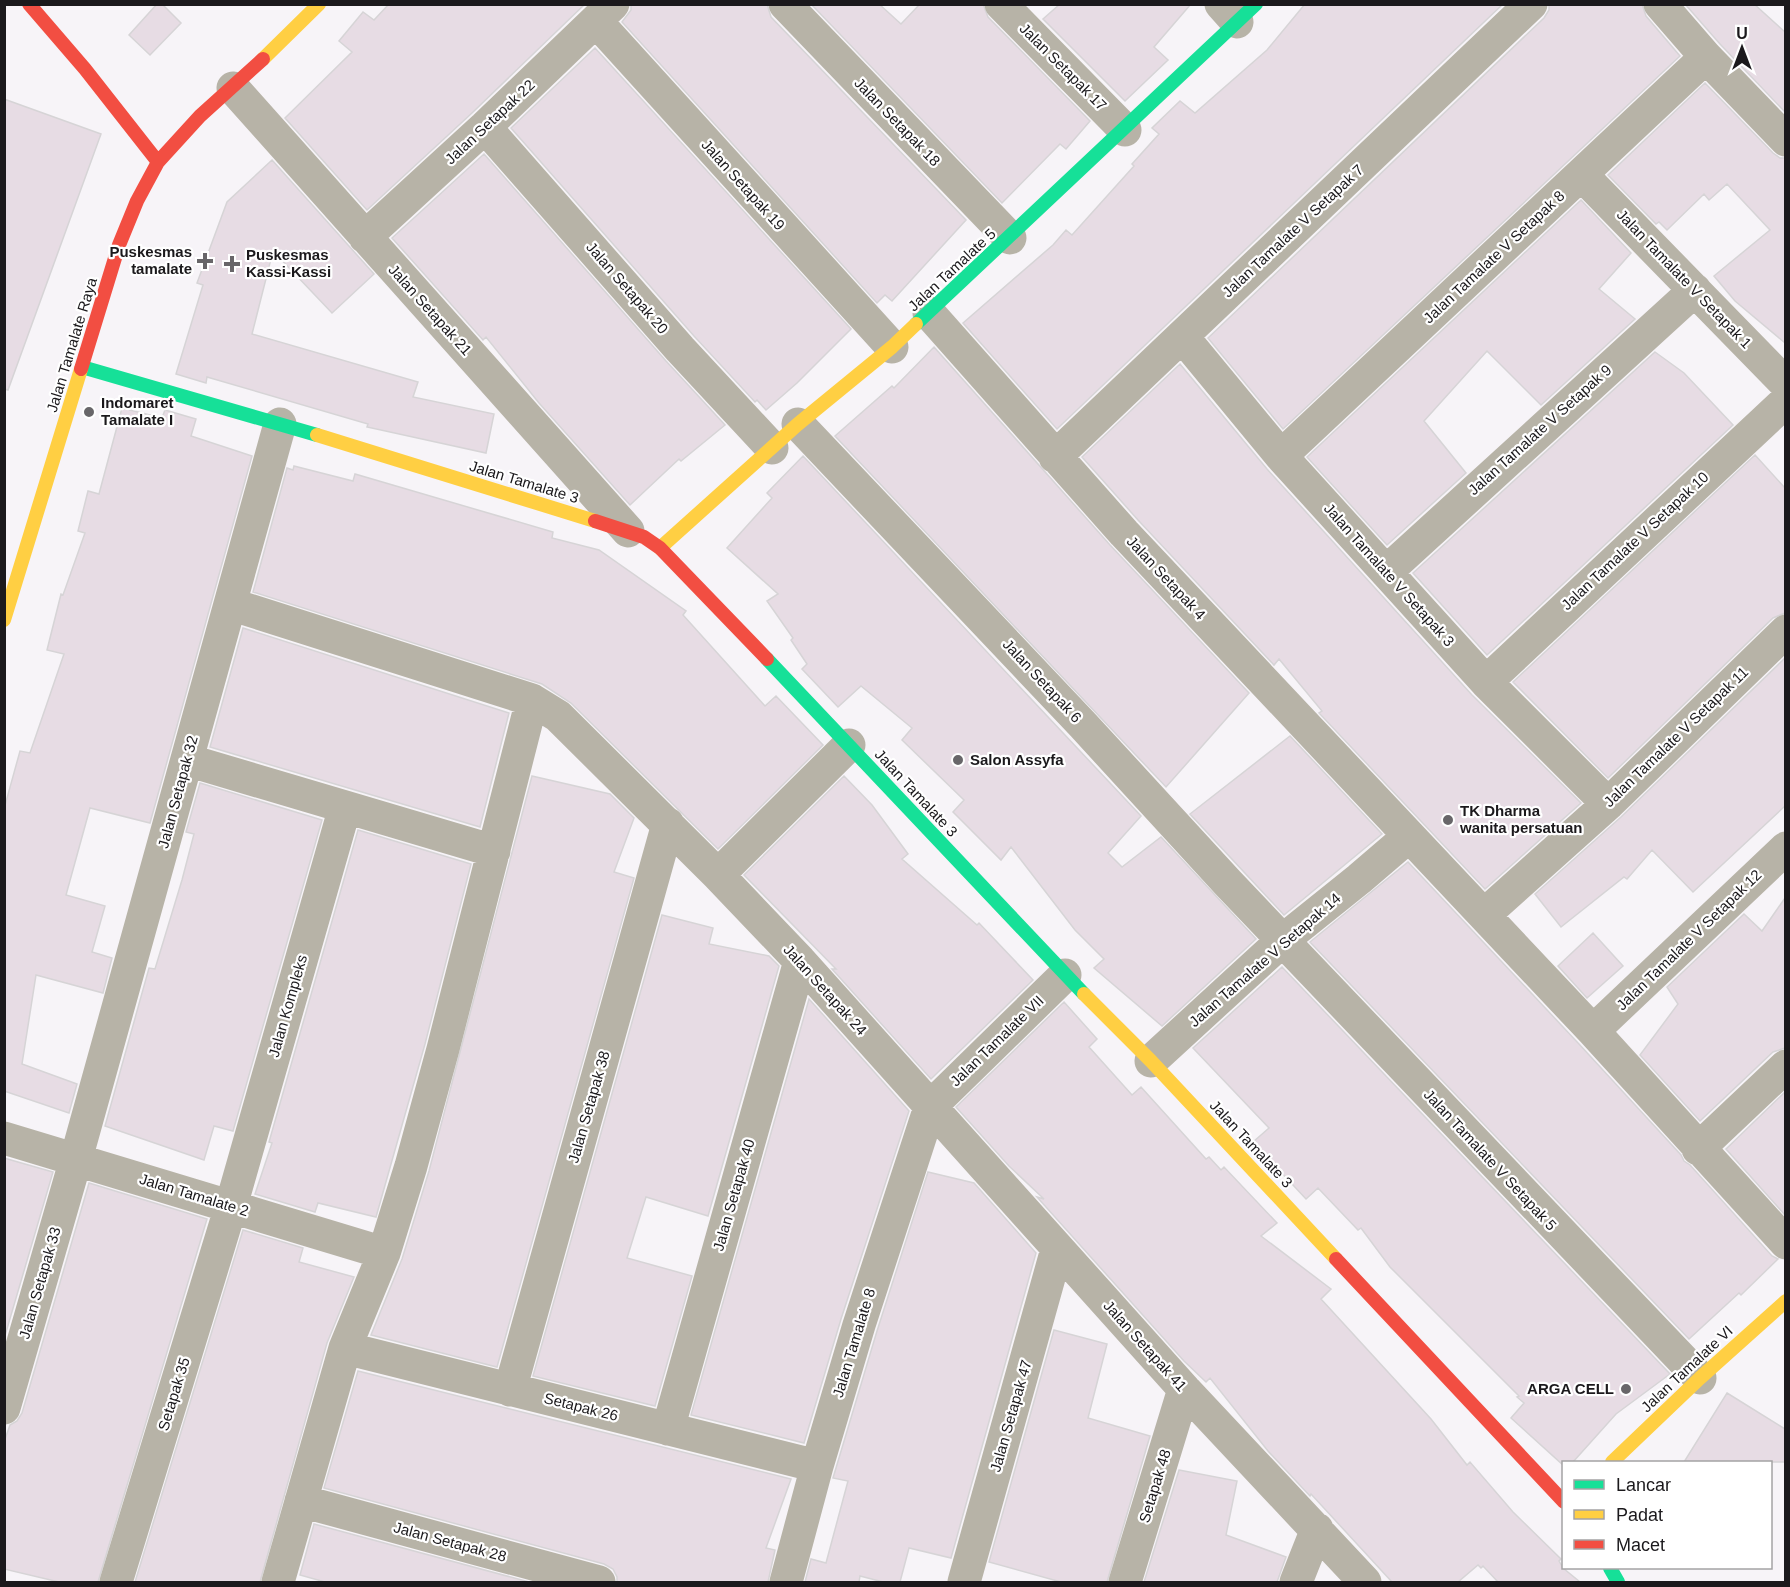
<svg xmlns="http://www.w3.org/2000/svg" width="1790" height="1587" font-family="Arial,sans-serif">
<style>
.building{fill:#e7dce4;stroke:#d6d4d6;stroke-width:1.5}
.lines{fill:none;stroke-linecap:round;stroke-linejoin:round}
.street{stroke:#b7b3a7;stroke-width:33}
.fast{stroke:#16e098;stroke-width:14}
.slow{stroke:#ffcf43;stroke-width:14}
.jam{stroke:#f24e42;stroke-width:14}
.poi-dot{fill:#686669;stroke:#fff;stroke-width:2}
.labels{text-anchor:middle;stroke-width:4.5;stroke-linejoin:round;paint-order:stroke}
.street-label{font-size:15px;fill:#1b191c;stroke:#fff}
.poi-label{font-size:15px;font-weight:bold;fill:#1b191c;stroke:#fff;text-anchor:start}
</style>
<rect width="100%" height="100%" fill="#f7f4f8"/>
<!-- building -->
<path class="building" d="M 157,4 L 162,4 L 181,23 L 150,55 L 129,35 Z
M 389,4 L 585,4 L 472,113 L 367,210 L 285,118 L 352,52 L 339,41 L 363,12 L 374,20 Z
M 631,4 L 767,4 L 771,17 L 966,220 L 892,301 L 885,295 L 877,303 L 622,22 L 631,10 Z
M 811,4 L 879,4 L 901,24 L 920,4 L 983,4 L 988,17 L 1090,121 L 1066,149 L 1060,144 L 1002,203 Z
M 1060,4 L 1191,4 L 1154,47 L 1168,60 L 1125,101 L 1043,19 Z
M 1305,4 L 1503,4 L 1057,429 L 963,323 L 1053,245 L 1066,230 L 1072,235 L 1134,166 L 1132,164 L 1159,134 L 1152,128 L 1180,101 L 1195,113 L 1267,50 Z
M 1549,4 L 1642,4 L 1646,16 L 1680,56 L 1283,429 L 1208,338 L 1544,18 L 1549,10 Z
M 1685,4 L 1754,4 L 1785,32 L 1785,112 L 1720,44 Z
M 595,48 L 851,329 L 797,383 L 766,410 L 757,400 L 755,402 L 694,336 L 511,128 Z
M 1705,83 L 1773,153 L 1780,158 L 1785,158 L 1785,343 L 1735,301 L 1714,276 L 1770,230 L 1727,184 L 1709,200 L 1704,194 L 1667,230 L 1659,222 L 1656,224 L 1608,175 Z
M 4,99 L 101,134 L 8,390 L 4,389 Z
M 484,154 L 666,361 L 725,425 L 681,461 L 679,459 L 630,505 L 539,403 L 486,337 L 483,340 L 392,238 Z
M 272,160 L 374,274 L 332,313 L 273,251 L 252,334 L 418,382 L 413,397 L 494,414 L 486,453 L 367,427 L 368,424 L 207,377 L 206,383 L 176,374 L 203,285 L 197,283 L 227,202 Z
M 1581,200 L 1631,253 L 1599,289 L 1635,319 L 1541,405 L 1487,351 L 1424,421 L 1466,473 L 1387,545 L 1307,457 Z
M 934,347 L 1110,545 L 1249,693 L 1166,787 L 835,436 L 892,386 L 894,388 Z
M 1655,352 L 1684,373 L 1733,425 L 1487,655 L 1413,573 Z
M 1180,364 L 1267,469 L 1472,695 L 1581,803 L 1485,889 L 1319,713 L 1322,711 L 1279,659 L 1274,665 L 1138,520 L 1082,457 Z
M 122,408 L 162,418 L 165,410 L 196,419 L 191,436 L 252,456 L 150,823 L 90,808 L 66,895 L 105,906 L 92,952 L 112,958 L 103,993 L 36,975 L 22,1064 L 77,1084 L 69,1113 L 4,1091 L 4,809 L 20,751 L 30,753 L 64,654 L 47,650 L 61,594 L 63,595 L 85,533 L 78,531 L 88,491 L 99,494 Z
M 1755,455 L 1785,488 L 1785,613 L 1773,618 L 1608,778 L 1513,682 Z
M 803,456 L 1141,816 L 1108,853 L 1122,867 L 1161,837 L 1256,939 L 1162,1026 L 1094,968 L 1104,959 L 1075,930 L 1011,847 L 1001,860 L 953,812 L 964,800 L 902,740 L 912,728 L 861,686 L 838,707 L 802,669 L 807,664 L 791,640 L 793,638 L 767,601 L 778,594 L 727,548 L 772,498 L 767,493 Z
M 294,466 L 353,481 L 355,474 L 553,532 L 552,538 L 599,550 L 686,611 L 683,615 L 765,706 L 776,696 L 823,745 L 718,849 L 571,703 L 542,684 L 253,592 L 287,468 L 293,470 Z
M 243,628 L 509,713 L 480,827 L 210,747 Z
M 1785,658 L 1785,806 L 1693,892 L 1652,850 L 1627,879 L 1624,877 L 1561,927 L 1535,894 L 1621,817 Z
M 1290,736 L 1382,834 L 1284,915 L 1190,814 Z
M 532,776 L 610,794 L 634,818 L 614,872 L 634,878 L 497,1367 L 371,1335 L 402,1259 L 429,1171 Z
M 844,776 L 872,805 L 908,854 L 902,859 L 977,925 L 979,923 L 1033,980 L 931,1079 L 832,969 L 836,969 L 744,875 Z
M 200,783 L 322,820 L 233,1131 L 214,1126 L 204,1160 L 105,1126 L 149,968 L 155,969 L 182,880 L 194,834 L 186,832 Z
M 358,830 L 471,864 L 425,1044 L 376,1217 L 318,1203 L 315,1212 L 255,1194 L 272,1143 L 269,1142 Z
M 1408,862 L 1579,1044 L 1681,1155 L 1684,1161 L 1690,1165 L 1772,1256 L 1778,1259 L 1741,1295 L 1739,1293 L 1689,1339 L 1310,942 Z
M 1785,898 L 1785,1048 L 1773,1052 L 1700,1121 L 1640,1055 L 1678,1004 L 1667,987 L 1744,914 L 1762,931 Z
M 662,915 L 713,928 L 709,944 L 769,956 L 779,966 L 708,1216 L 646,1197 L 627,1258 L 692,1276 L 655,1406 L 533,1376 Z
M 1593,933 L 1623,966 L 1587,998 L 1558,966 Z
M 1282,967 L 1670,1374 L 1616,1414 L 1573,1462 L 1563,1462 L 1563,1465 L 1511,1418 L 1524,1403 L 1517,1397 L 1519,1396 L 1390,1267 L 1361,1228 L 1358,1230 L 1318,1188 L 1306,1199 L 1253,1142 L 1269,1128 L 1193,1048 Z
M 809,999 L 909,1111 L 841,1319 L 804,1443 L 691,1415 Z
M 1064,1002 L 1097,1039 L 1089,1047 L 1132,1095 L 1141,1087 L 1206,1159 L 1209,1157 L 1221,1170 L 1224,1167 L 1277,1223 L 1261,1236 L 1331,1289 L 1321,1299 L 1431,1419 L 1467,1465 L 1470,1462 L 1513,1512 L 1561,1559 L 1559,1561 L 1563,1568 L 1580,1582 L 1498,1582 L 1483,1566 L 1481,1568 L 1478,1565 L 1458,1582 L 1392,1582 L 1311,1494 L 1310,1496 L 1268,1451 L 1210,1378 L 1206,1382 L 1184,1361 L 1037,1197 L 1044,1199 L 1009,1166 L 956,1107 Z
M 1785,1092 L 1785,1215 L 1726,1149 Z
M 4,1158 L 53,1172 L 4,1339 Z
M 928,1172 L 974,1183 L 1036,1253 L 951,1558 L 909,1548 L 900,1582 L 883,1582 L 860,1576 L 859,1582 L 805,1582 L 811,1559 L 826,1563 L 848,1481 L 833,1478 L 877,1331 Z
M 89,1183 L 207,1219 L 98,1582 L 59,1582 L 4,1569 L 4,1442 L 10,1425 L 17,1421 L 22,1413 Z
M 243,1230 L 303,1248 L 299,1262 L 354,1277 L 327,1343 L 260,1582 L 135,1582 Z
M 1054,1330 L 1107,1344 L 1088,1418 L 1150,1436 L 1107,1582 L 1061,1582 L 989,1562 Z
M 358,1371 L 791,1479 L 766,1548 L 775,1550 L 768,1582 L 617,1582 L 617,1577 L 613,1569 L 604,1564 L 324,1488 Z
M 1727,1393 L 1785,1429 L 1785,1462 L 1684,1462 Z
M 1179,1470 L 1237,1481 L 1226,1535 L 1286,1557 L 1277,1582 L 1144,1582 Z
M 314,1524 L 529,1582 L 325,1582 L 300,1575 Z"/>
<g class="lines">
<!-- street -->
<path class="street" d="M 785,4 L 1010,238
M 1001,4 L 1125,130
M 1221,4 L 1237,22
M 1660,4 L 1706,57 L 1786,140
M 596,21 L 892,347
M 233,88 L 628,531
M 485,127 L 680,349 L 772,448
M 1582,175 L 1786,384
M 365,237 L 485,127 L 613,4
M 929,313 L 1124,533 L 1593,1031 L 1786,1243
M 1182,336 L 1281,456 L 1486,682 L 1608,804
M 798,424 L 1083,725 L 1228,883 L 1700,1378
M 1281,456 L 1706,57
M 1055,457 L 1531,4
M 1386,572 L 1695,290
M 230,604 L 532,700 L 558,716 L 718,875 L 800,961 L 1184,1389 L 1365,1582
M 1486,682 L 1786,401
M 187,760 L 494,851
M 718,875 L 849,745
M 1484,915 L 1608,804 L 1786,631
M 1593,1031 L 1786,848
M 1151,1061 L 1283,940 L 1359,879 L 1408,837
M 4,1138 L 384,1253
M 1698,1149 L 1786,1066
M 345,1348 L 817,1466
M 510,1390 L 668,824
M 4,1408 L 76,1159 L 280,424
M 668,1429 L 800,961
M 301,1501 L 599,1582
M 116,1582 L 231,1206 L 345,807
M 278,1582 L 345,1348 L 384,1253 L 411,1166 L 443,1049 L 532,700
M 786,1582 L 817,1466 L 859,1325 L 930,1107 L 1065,975
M 964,1582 L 1057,1249
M 1125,1582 L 1184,1389
M 1296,1582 L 1317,1529"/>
<!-- fast -->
<path class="fast" d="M 916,324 L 1256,4
M 82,367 L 317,435
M 767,659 L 1084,994
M 1610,1568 L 1618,1582"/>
<!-- slow -->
<path class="slow" d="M 263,59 L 319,4
M 317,435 L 595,521
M 660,548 L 798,424 L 892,347 L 916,324
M 4,620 L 81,369
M 1084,994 L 1151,1061 L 1336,1259
M 1612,1462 L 1700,1378 L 1786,1301"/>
<!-- jam -->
<path class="jam" d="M 29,4 L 85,69 L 158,162
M 81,369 L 119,245 L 137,201 L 158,162 L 200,116 L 263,59
M 595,521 L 644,537 L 660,548 L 767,659
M 1336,1259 L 1564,1502"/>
</g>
<!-- markers -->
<g class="poi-dot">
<path d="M202 252h6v6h6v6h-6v6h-6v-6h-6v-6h6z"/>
<path d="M229 255h6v6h6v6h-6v6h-6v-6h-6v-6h6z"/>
<circle cx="89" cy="412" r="6"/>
<circle cx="958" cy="760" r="6"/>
<circle cx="1448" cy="820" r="6"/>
<circle cx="1626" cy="1389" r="6"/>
</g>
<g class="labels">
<!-- street labels -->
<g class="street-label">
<text transform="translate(1063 67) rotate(45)" y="5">Jalan Setapak 17</text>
<text transform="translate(490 122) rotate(-43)" y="5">Jalan Setapak 22</text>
<text transform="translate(897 122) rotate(46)" y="5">Jalan Setapak 18</text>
<text transform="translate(743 185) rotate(48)" y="5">Jalan Setapak 19</text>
<text transform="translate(1293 231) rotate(-43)" y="5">Jalan Tamalate V Setapak 7</text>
<text transform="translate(1494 257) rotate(-43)" y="5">Jalan Tamalate V Setapak 8</text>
<text transform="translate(952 270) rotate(-43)" y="5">Jalan Tamalate 5</text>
<text transform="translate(1684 279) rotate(46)" y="5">Jalan Tamalate V Setapak 1</text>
<text transform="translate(627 288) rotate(49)" y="5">Jalan Setapak 20</text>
<text transform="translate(430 310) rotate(48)" y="5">Jalan Setapak 21</text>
<text transform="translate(72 345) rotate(-73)" y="5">Jalan Tamalate Raya</text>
<text transform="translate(1540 430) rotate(-42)" y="5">Jalan Tamalate V Setapak 9</text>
<text transform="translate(524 482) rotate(17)" y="5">Jalan Tamalate 3</text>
<text transform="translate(1635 541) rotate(-43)" y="5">Jalan Tamalate V Setapak 10</text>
<text transform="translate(1389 575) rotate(48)" y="5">Jalan Tamalate V Setapak 3</text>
<text transform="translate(1166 578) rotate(47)" y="5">Jalan Setapak 4</text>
<text transform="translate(1042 681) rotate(47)" y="5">Jalan Setapak 6</text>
<text transform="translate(1676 737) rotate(-44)" y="5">Jalan Tamalate V Setapak 11</text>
<text transform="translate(178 792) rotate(-75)" y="5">Jalan Setapak 32</text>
<text transform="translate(916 793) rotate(47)" y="5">Jalan Tamalate 3</text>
<text transform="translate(1689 940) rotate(-44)" y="5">Jalan Tamalate V Setapak 12</text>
<text transform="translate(1265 960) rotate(-41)" y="5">Jalan Tamalate V Setapak 14</text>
<text transform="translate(825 990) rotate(48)" y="5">Jalan Setapak 24</text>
<text transform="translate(288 1006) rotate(-74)" y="5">Jalan Kompleks</text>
<text transform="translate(997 1041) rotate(-44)" y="5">Jalan Tamalate VII</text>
<text transform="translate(589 1107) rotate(-74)" y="5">Jalan Setapak 38</text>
<text transform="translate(1251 1144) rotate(47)" y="5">Jalan Tamalate 3</text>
<text transform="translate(1490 1160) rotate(47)" y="5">Jalan Tamalate V Setapak 5</text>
<text transform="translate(194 1195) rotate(17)" y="5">Jalan Tamalate 2</text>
<text transform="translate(734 1195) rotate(-74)" y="5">Jalan Setapak 40</text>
<text transform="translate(40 1283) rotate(-74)" y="5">Jalan Setapak 33</text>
<text transform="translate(854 1343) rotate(-73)" y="5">Jalan Tamalate 8</text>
<text transform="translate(1145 1346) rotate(48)" y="5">Jalan Setapak 41</text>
<text transform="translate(1687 1369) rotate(-43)" y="5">Jalan Tamalate VI</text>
<text transform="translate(174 1394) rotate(-73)" y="5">Setapak 35</text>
<text transform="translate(581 1407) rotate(14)" y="5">Setapak 26</text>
<text transform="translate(1011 1416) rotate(-74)" y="5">Jalan Setapak 47</text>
<text transform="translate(1155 1486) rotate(-73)" y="5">Setapak 48</text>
<text transform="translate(450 1542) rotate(15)" y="5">Jalan Setapak 28</text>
</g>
<!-- poi labels -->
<g class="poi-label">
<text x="192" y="257" text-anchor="end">Puskesmas<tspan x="192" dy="17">tamalate</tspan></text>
<text x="246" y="260">Puskesmas<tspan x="246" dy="17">Kassi-Kassi</tspan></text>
<text x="101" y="408">Indomaret<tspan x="101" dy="17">Tamalate I</tspan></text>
<text x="970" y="765">Salon Assyfa</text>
<text x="1460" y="816">TK Dharma<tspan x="1460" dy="17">wanita persatuan</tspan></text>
<text x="1614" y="1394" text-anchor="end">ARGA CELL</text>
</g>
</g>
<!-- border -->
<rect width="1790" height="1587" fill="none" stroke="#1b191c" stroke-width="12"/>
<!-- legend -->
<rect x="1562" y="1461" width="210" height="108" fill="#ffffff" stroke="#a4a3a4" stroke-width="1.5"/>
<rect x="1574" y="1480" width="30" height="9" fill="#16e098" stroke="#a4a3a4" stroke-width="1.5"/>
<text x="1616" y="1491" font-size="18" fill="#1b191c">Lancar</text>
<rect x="1574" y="1510" width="30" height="9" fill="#ffcf43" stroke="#a4a3a4" stroke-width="1.5"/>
<text x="1616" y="1521" font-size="18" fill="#1b191c">Padat</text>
<rect x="1574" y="1540" width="30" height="9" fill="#f24e42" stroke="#a4a3a4" stroke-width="1.5"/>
<text x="1616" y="1551" font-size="18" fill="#1b191c">Macet</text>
<!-- north arrow -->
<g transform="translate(1742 48)" stroke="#ffffff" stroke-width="4.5" paint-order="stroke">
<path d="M0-4.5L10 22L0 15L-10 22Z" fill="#1b191c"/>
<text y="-9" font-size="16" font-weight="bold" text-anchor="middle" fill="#1b191c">U</text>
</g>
</svg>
